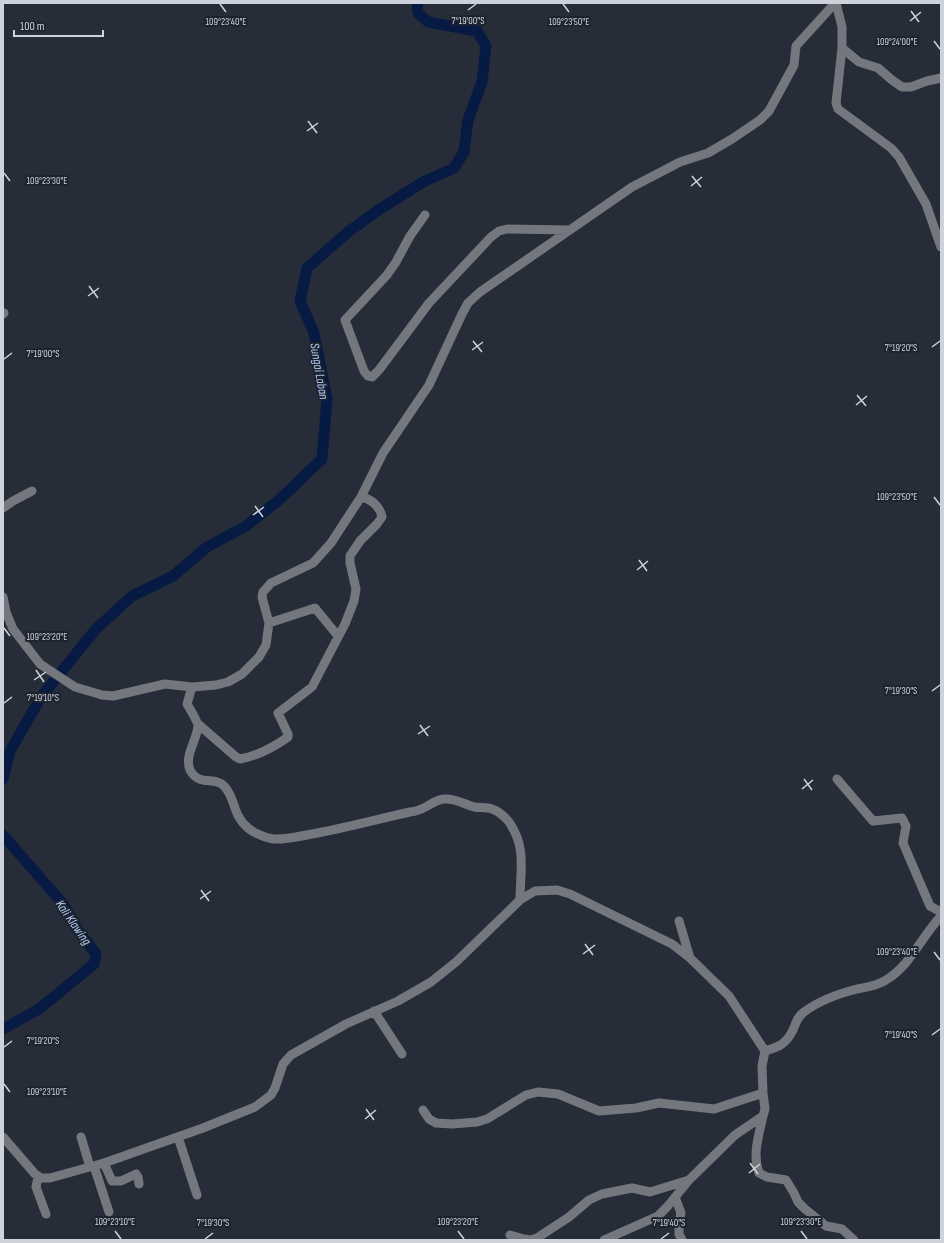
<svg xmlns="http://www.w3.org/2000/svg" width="944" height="1243" font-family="'Sofia Sans Condensed',sans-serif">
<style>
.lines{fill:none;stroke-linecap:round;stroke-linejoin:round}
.river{stroke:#071a43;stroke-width:11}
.minor{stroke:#74777e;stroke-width:9}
.ticks{fill:none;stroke:#ced3db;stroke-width:1.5}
.labels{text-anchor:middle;stroke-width:4;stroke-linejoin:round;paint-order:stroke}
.water-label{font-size:13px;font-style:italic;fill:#b2caf5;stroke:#1d232f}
.ticks-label{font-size:10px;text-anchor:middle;fill:#ced3db;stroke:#1d232f;stroke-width:4;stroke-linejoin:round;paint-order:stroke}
</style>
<rect width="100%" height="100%" fill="#262d39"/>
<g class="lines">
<!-- river -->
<path class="river" d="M 3,779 L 10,751 L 41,697 L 96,629 L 132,596 L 173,576 L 207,547 L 246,526 L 279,500 L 322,459 L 327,399 L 314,333 L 300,301 L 307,268 L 348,232 L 380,209 L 423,182 L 454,168 L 464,152 L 468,120 L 482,82 L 486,46 L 477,31 L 428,22 L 418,13 L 417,3
M 3,835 L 64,905 L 75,926 L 96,954 L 94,964 L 39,1009 L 3,1029"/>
<!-- minor -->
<path class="minor" d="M 836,3 L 842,27 L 842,48 L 836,103 L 838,109 L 891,148 L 899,157 L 926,204 L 941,247
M 842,48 L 859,62 L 878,68 L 892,80 L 902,87 L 911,87 L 927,81 L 941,78
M 425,215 L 410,236 L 396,262 L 387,275 L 345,320 L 364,371 L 368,376 L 372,377 L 379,370 L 429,303 L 491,237 L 499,231 L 507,229 L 570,230
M 3,314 L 4,313
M 3,508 L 13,501 L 32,491
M 3,597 L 6,612 L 13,629 L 40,664 L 75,687 L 102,695 L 113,696 L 165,684 L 192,687 L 216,685 L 228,682 L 242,674 L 259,657 L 266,645 L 269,623 L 262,597 L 263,592 L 271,583 L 313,563 L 331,543 L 361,497 L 383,453 L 429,385 L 462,314 L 468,303 L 480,292 L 632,187 L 680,162 L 708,153 L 732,139 L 760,120 L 769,111 L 794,65 L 796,46 L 835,3
M 269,623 L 315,608 L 338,636
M 192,687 L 187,704 C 190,709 198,722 198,726 C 197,740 184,756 190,770 C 199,787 215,776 224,786 C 236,798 232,815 248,828 C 255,834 264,837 273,839 C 286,840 300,836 312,834 C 345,828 378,819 410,812 C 426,811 431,800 444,799 C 455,798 464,804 474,807 C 480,808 487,807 492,809 C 498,811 505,817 509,822 C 527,848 520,871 520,900
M 198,724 L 236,757 L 240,759 C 257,756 274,747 288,737 L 288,734 L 278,713 L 312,687 L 345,624 L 354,601 L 356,589 L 350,563 L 350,556 L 360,541 L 377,524 L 382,517 C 380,506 371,499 361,497
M 837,779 L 873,821 L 902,818 L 906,826 L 903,843 L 930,906 L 941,912
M 679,921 L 690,958
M 374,1011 L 402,1054
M 423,1110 L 429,1119 L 436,1123 L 452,1124 L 477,1122 L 487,1119 L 526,1095 L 538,1092 L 558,1094 L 599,1111 L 636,1108 L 659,1103 L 714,1109 L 763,1093
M 763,1116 C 759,1135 752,1154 759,1173 L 767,1177 L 786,1180 L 794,1193 L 798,1202 L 805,1209 L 826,1226 L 842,1229 L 854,1240
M 3,1137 L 35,1174 L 41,1178 L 50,1178 L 104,1163 L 203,1128 L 255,1107 L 271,1095 L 275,1088 L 283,1064 L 291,1055 L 346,1024 L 398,1001 L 431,982 L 456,962 L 520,900 L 535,891 L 557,890 L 570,894 L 672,944 L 690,958 L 729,996 L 765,1051 C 779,1047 786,1044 793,1030 C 796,1023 797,1017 804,1012 C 820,1000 837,994 857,989 C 866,987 877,986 886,980 C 911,965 921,937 941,916
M 81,1137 L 90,1167
M 178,1137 L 197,1195
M 104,1163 L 112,1181 L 121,1181 L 136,1174 L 138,1177 L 139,1184
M 94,1166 L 109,1212
M 38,1177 L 36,1187 L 46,1214
M 675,1197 L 681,1213 L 679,1223 L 679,1234 L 682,1240
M 510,1235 L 524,1239 L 530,1240 L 537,1238 L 569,1217 L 589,1200 L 602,1194 L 632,1188 L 650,1192 L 689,1180
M 604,1240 L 658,1216 L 667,1207 L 689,1180 L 735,1135 L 763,1116 L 765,1109 L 763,1093 L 762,1066 L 765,1051"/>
</g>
<!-- ticks -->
<path class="ticks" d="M 220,4 L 226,12M 563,4 L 569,12M 468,10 L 476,4M 911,11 L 919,22M 910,21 L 921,12M 934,41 L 940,49M 308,121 L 317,133M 307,131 L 318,123M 4,173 L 10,181M 692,176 L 701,187M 691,186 L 702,177M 89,286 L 98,298M 88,296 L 99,288M 473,341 L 482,352M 932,347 L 940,341M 472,350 L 483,342M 4,359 L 12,353M 857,395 L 866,406M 856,405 L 867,396M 934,497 L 940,505M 255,506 L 263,517M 253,515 L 264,507M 639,560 L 647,571M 637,570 L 648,561M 4,628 L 10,636M 36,670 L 44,682M 34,680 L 46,672M 932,691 L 940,685M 4,703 L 12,697M 420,725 L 428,736M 418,734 L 430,726M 804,779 L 812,790M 802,789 L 813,780M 201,890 L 209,901M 200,899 L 211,891M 585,944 L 593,955M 934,952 L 940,960M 583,954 L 595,945M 932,1035 L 940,1029M 4,1047 L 12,1041M 4,1084 L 10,1092M 366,1109 L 374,1120M 365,1119 L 376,1110M 750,1163 L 758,1174M 749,1173 L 760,1164M 115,1231 L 121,1239M 458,1231 L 464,1239M 801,1231 L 807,1239M 205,1239 L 213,1233M 661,1239 L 669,1233"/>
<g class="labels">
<!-- water labels -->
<g class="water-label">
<text transform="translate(320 371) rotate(80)" y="5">Sungai Laban</text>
<text transform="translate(74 922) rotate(55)" y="5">Kali Klawing</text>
</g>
</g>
<g class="ticks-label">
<text x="468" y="24">7°19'00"S</text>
<text x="226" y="25">109°23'40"E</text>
<text x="569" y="25">109°23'50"E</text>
<text x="897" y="45">109°24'00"E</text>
<text x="47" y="184">109°23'30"E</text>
<text x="901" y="351">7°19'20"S</text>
<text x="43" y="357">7°19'00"S</text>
<text x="897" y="500">109°23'50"E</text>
<text x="47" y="640">109°23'20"E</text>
<text x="901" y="694">7°19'30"S</text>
<text x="43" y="701">7°19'10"S</text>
<text x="897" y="955">109°23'40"E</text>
<text x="901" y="1038">7°19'40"S</text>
<text x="43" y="1044">7°19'20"S</text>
<text x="47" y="1095">109°23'10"E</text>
<text x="115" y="1225">109°23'10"E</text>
<text x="458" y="1225">109°23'20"E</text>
<text x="801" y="1225">109°23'30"E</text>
<text x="213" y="1226">7°19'30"S</text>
<text x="669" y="1226">7°19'40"S</text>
</g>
<!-- border -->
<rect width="944" height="1243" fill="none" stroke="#ced3db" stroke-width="8"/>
<!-- scale -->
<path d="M14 30v6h89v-6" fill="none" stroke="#ced3db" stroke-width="2"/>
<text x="20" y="30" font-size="12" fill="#ced3db" stroke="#1d232f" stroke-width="3" paint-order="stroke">100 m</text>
</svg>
